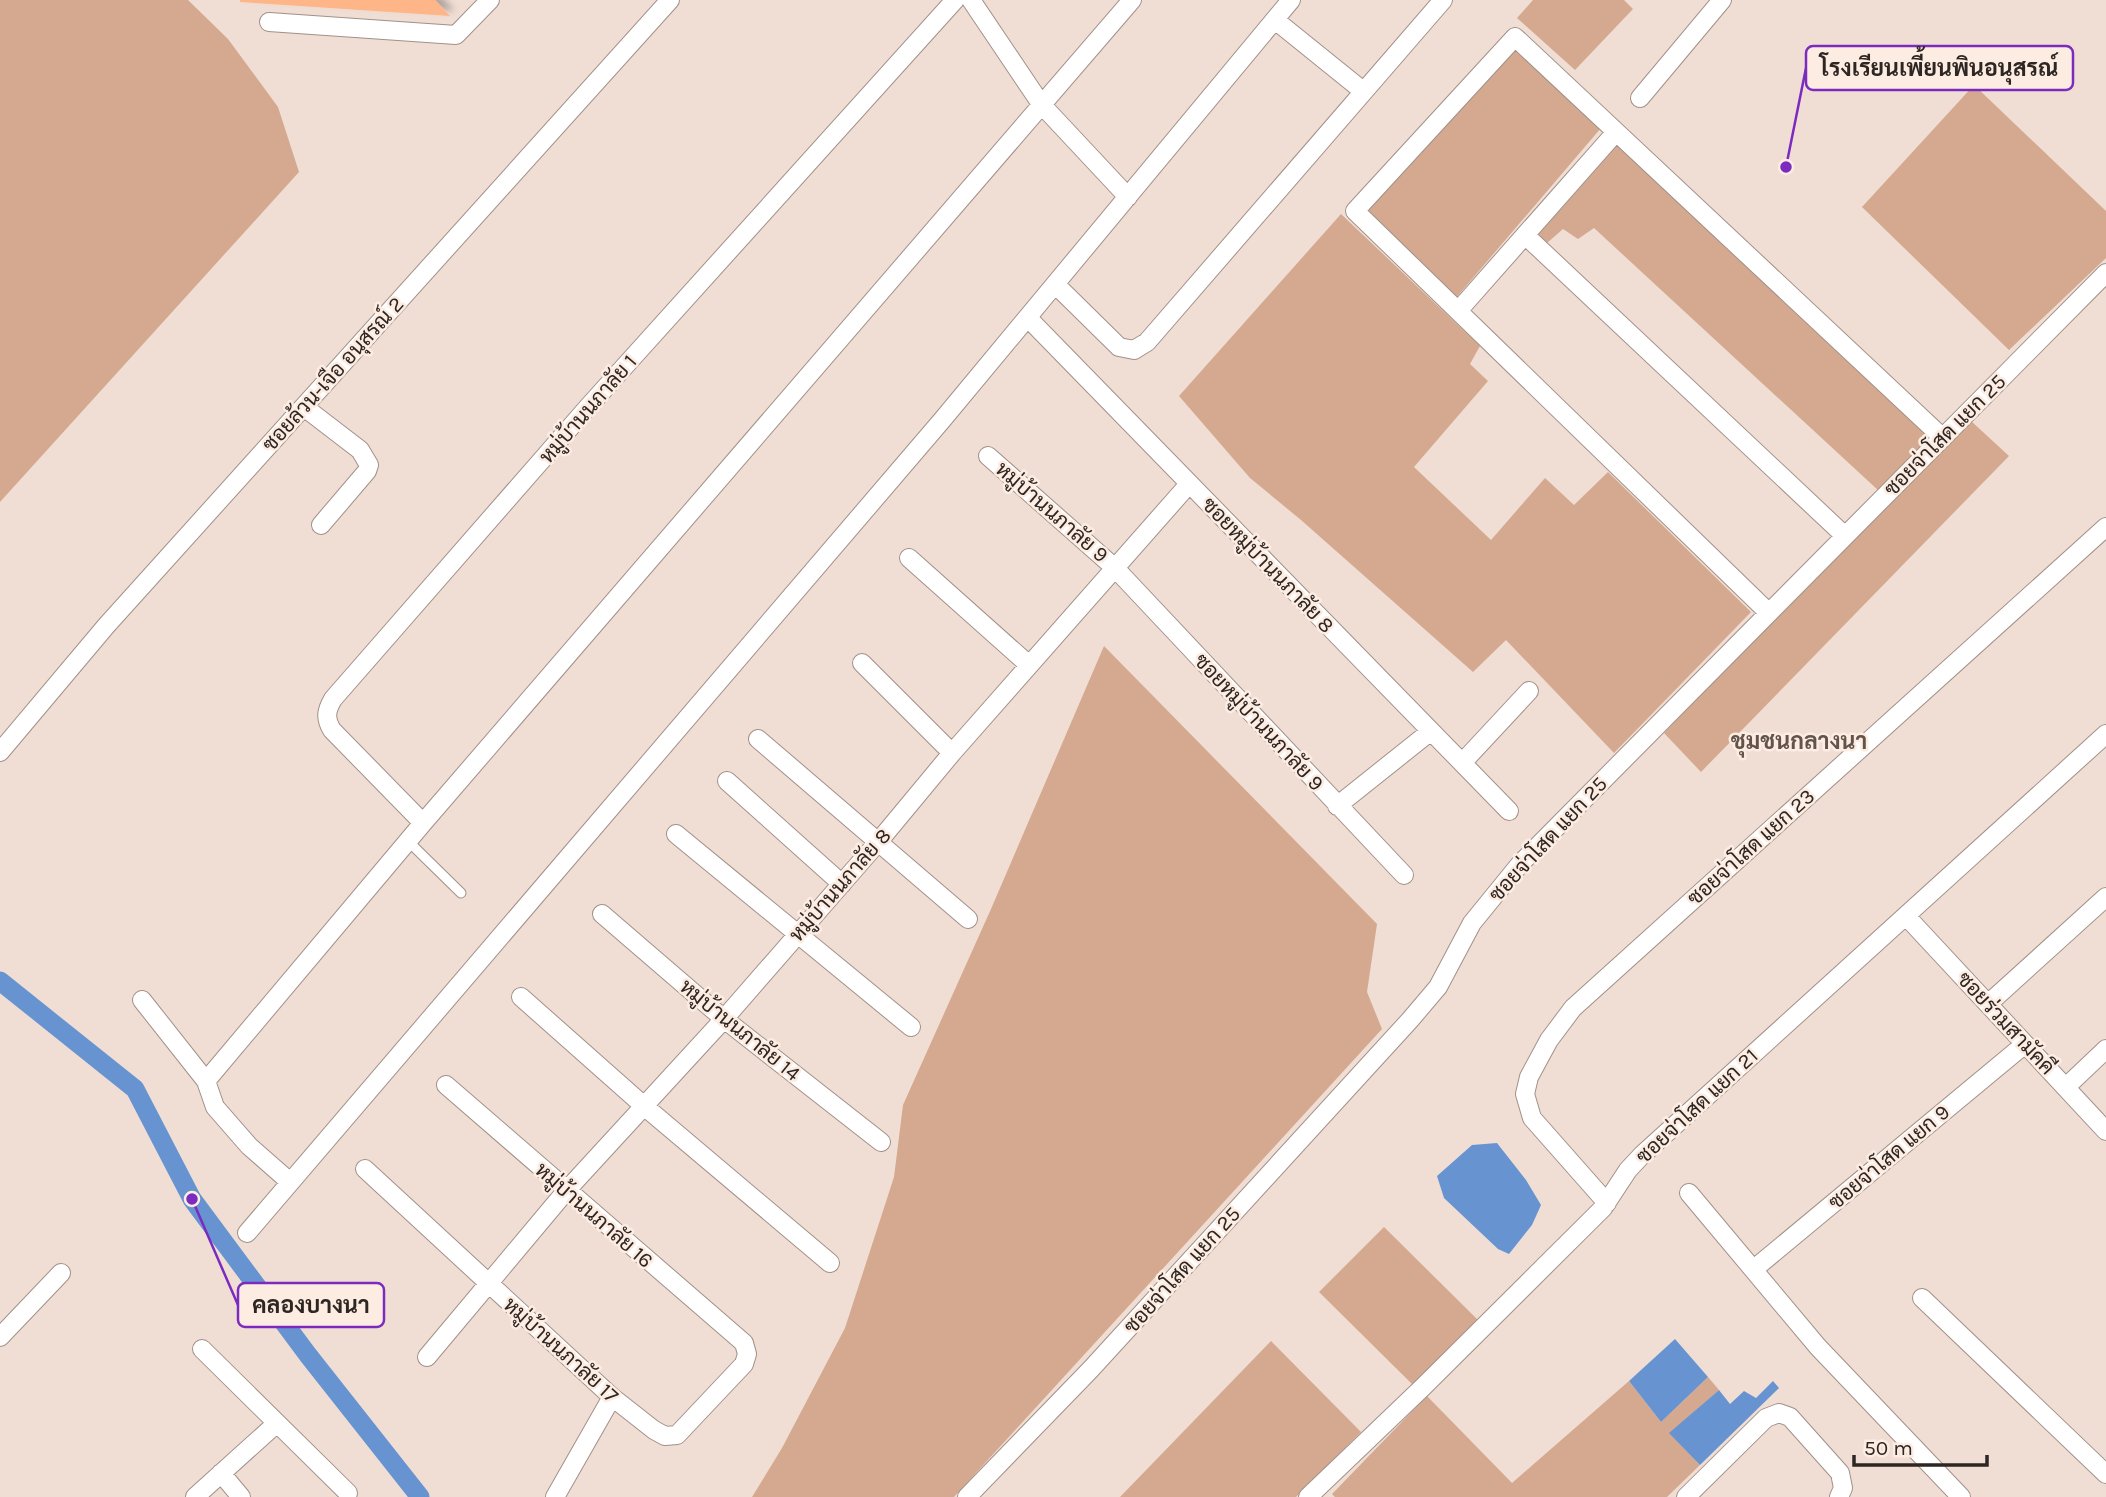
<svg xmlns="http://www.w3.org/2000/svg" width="2106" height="1497" font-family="Karla,Sarabun,sans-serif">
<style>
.green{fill:#d4a98f}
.water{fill:#6794d1}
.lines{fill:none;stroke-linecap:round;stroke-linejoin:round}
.canal{stroke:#6794d1;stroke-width:19}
.building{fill:#feb588;filter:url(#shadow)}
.lane-casing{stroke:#a19188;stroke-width:11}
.street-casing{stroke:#a19188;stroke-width:20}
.lane{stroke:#fff;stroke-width:9}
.street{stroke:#fff;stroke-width:18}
.labels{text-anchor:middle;stroke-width:5;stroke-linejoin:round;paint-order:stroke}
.street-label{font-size:21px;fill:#2d2623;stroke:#fdece1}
.neighbourhood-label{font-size:23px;font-weight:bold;fill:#62544b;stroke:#fdece1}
.leader{fill:none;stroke:#7b2cbf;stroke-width:2.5}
.callout-dot{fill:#7b2cbf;stroke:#fdece1;stroke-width:2.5}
.callout{fill:#fdece1;stroke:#7b2cbf;stroke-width:2.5}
.callout-label{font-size:23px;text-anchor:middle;font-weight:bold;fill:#2d2623}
</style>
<defs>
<filter id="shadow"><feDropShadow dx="5" dy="-5" stdDeviation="3.5" flood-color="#0004"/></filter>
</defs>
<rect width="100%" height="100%" fill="#f0ded4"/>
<!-- green -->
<path class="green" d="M 0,0 L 188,0 L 228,39 L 278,107 L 299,172 L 0,502 Z
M 1533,0 L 1624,0 L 1633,9 L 1575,70 L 1517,18 Z
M 1516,47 L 1601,128 L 1455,299 L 1363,210 Z
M 1974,85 L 2106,211 L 2106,258 L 2009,350 L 1862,207 Z
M 1617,140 L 1929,438 L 1879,491 L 1594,228 L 1578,239 L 1563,229 L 1547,243 L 1534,235 Z
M 1341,214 L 1480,346 L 1470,364 L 1488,381 L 1414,467 L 1491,540 L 1545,478 L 1574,505 L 1608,472 L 1751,612 L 1614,753 L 1506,640 L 1473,672 L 1301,520 L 1250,478 L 1179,396 Z
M 1971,421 L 2009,456 L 1701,772 L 1664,733 L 1746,647 Z
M 1104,646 L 1377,924 L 1367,992 L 1382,1029 L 954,1497 L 752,1497 L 782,1448 L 845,1328 L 894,1177 L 903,1105 L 991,909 Z
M 1384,1227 L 1478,1320 L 1413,1385 L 1319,1292 Z
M 1271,1341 L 1361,1432 L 1296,1497 L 1120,1497 Z
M 1708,1377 L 1719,1390 L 1670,1433 L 1700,1465 L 1667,1497 L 1335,1497 L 1332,1494 L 1427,1396 L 1512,1483 L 1629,1381 L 1661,1422 Z"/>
<!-- water -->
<path class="water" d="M 1497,1143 L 1526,1180 L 1541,1205 L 1532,1225 L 1509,1254 L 1498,1249 L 1444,1198 L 1437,1176 L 1472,1145 Z
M 1675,1339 L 1708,1377 L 1661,1422 L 1629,1381 Z
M 1773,1381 L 1779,1388 L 1700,1465 L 1669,1433 L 1719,1390 L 1730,1404 L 1744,1391 L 1756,1398 Z"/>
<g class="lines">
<!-- canal -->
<path class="canal" d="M 0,981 L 135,1089 L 192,1199 L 308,1355 L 420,1497"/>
</g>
<!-- building -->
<path class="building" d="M 240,0 L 435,0 L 450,16 L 240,2 Z"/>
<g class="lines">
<defs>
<path id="lane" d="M 408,841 L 461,893"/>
<path id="street" d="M 971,0 L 1041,104 L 1128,197
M 1275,20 L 1363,91
M 269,22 L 456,35 L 490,0
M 1640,98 L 1722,0
M 1525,235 L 1845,536
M 1055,284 L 1119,347 L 1134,350 L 1147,342 L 1443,0
M 1458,311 L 1616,132
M 1028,318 L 1509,811
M 304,407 L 360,450 L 369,465 L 367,471 L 321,525
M 988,456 L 1115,568 L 1404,875
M 909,558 L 1029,665
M 1769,613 L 1355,211 L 1515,37 L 1943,438
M 862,663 L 952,753
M 758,739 L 968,919
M 0,752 L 106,626 L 670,0
M 1462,763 L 1529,691
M 727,781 L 842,884
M 1337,806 L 1431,731
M 423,823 L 332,730 C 325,718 326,711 333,699 L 588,407 L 955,0
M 676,834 L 911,1027
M 602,914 L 724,1019 L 881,1142
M 1906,916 L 2106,1131
M 521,997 L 644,1106 L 830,1263
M 142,1000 L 206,1081 L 215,1107 L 249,1146 L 290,1182
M 1988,1004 L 2106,897
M 206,1081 L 423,823 L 1132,0
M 2066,1087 L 2106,1049
M 365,1169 L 612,1397 L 654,1430 L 665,1436 L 677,1435 L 744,1364 L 747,1354 L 744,1343 L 446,1085
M 1689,1193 L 1818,1347 L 1961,1497
M 1607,1203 L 1532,1118 L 1525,1094 L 1529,1077 L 1549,1040 L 1573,1008 L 2106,527
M 247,1233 L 943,419 L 1291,0
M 1754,1269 L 2025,1044
M 1922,1298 L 2106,1474
M 0,1337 L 61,1273
M 202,1349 L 348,1493
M 427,1357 L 566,1191 L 724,1019 L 879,841 L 952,753 L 1189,484
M 221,1473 L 241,1497
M 195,1497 L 277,1423
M 555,1497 L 612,1397
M 967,1497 L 1091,1369 L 1410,1020 L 1438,987 L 1472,923 L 1520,864 L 2106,273
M 1308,1497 L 1423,1387 L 1603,1208 L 1628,1170 L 1642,1155 L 2106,734
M 1686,1497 L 1766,1418 L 1779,1413 L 1790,1417 L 1840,1473 L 1843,1488 L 1839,1497"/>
</defs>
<!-- lane casing -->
<use href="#lane" class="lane-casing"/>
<!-- street casing -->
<use href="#street" class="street-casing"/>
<!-- lane -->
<use href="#lane" class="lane"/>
<!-- street -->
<use href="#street" class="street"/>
</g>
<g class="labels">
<!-- street labels -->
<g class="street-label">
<text transform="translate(333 374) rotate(-48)" y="7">ซอยล้วน-เจือ อนุสรณ์ 2</text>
<text transform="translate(588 409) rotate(-49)" y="7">หมู่บ้านนภาลัย 1</text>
<text transform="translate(1945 435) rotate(-45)" y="7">ซอยจ่าโสด แยก 25</text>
<text transform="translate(1052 512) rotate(41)" y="7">หมู่บ้านนภาลัย 9</text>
<text transform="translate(1268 565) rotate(46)" y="7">ซอยหมู่บ้านนภาลัย 8</text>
<text transform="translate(1259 722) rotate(47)" y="7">ซอยหมู่บ้านนภาลัย 9</text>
<text transform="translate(1548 839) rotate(-47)" y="7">ซอยจ่าโสด แยก 25</text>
<text transform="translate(1751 847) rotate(-42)" y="7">ซอยจ่าโสด แยก 23</text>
<text transform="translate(840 885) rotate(-49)" y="7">หมู่บ้านนภาลัย 8</text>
<text transform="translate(2006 1023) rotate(47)" y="7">ซอยร่วมสามัคคี</text>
<text transform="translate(740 1030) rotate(39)" y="7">หมู่บ้านนภาลัย 14</text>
<text transform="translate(1697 1106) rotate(-43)" y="7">ซอยจ่าโสด แยก 21</text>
<text transform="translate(1889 1157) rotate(-40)" y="7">ซอยจ่าโสด แยก 9</text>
<text transform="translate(594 1215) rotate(41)" y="7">หมู่บ้านนภาลัย 16</text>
<text transform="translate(1182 1270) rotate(-48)" y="7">ซอยจ่าโสด แยก 25</text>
<text transform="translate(561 1350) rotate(42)" y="7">หมู่บ้านนภาลัย 17</text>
</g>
<!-- neighbourhood labels -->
<g class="neighbourhood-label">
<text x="1799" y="749">ชุมชนกลางนา</text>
</g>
</g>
<!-- callouts -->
<path class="leader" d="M1786 167L1806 68M192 1199L238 1305"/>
<g class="callout-dot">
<circle cx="1786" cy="167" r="7"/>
<circle cx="192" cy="1199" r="7"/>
</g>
<g class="callout">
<rect x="1806" y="46" width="267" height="44" rx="7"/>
<rect x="238" y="1283" width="146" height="44" rx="7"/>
</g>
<g class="callout-label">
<text x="1939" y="76">โรงเรียนเพี้ยนพินอนุสรณ์</text>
<text x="311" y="1313">คลองบางนา</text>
</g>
<!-- scale -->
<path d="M1854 1455v10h133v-10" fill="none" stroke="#2d2623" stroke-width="3.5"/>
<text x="1864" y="1455" font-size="21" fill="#2d2623" stroke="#fdece1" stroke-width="5" paint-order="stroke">50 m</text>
</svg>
